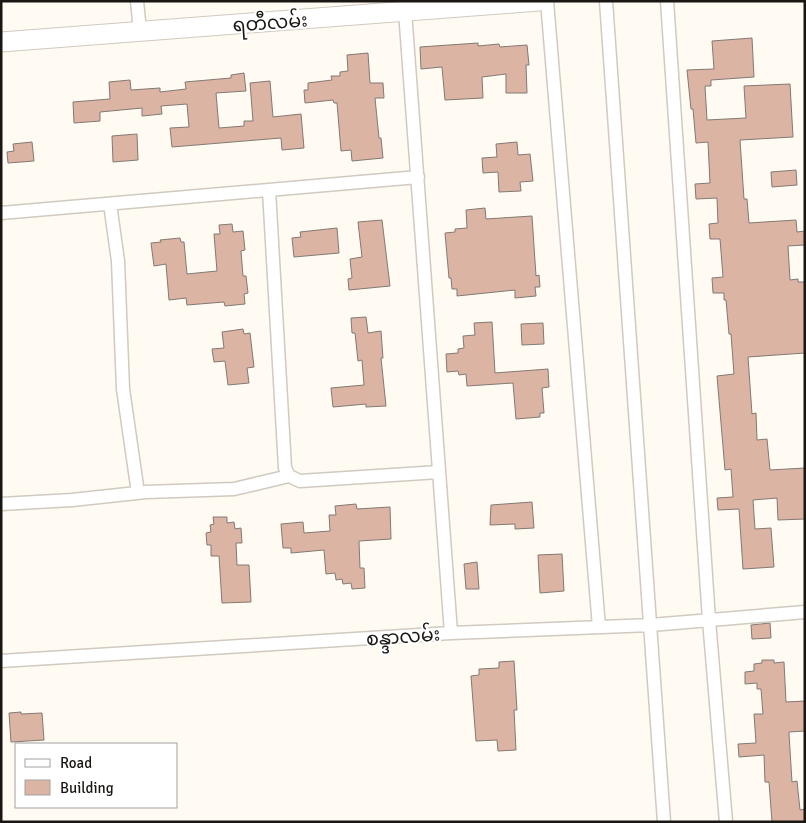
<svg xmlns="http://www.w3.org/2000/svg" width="806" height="823" font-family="Signika,'Noto Sans Myanmar',sans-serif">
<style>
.building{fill:#dbb4a3;stroke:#837974}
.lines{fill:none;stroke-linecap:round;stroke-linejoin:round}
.street-casing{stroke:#d0cac0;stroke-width:15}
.secondary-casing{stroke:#d0cac0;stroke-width:21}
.street{stroke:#fff;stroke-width:12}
.secondary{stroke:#fff;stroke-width:19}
.labels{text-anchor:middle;stroke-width:4;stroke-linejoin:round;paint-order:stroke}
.street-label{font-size:19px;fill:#191613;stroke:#fff}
</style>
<rect width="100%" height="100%" fill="#fffaf2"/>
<!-- building -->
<path class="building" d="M 752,38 L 754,77 L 711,80 L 711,86 L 705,86 L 707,120 L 746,118 L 744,86 L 790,84 L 793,137 L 740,140 L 744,199 L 747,199 L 749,223 L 796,220 L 797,232 L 805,231 L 805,245 L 788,246 L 790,280 L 798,279 L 798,282 L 805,282 L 805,353 L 748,357 L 752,414 L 756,413 L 757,440 L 767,439 L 770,470 L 805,468 L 805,519 L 778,520 L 777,498 L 753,500 L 755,529 L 771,528 L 774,567 L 743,569 L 739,509 L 718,510 L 717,498 L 733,497 L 731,469 L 725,470 L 717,376 L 734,374 L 731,334 L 729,334 L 726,300 L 724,300 L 724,293 L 713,293 L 712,278 L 723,277 L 720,239 L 710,239 L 709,224 L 718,223 L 717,198 L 696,199 L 695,184 L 710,183 L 708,142 L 696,143 L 693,109 L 691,109 L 687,70 L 714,69 L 712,41 Z
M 478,43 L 478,46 L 499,44 L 500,47 L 527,45 L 529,65 L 526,65 L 527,93 L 506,93 L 506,74 L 482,77 L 483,98 L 445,100 L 442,67 L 421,69 L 420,47 Z
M 368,53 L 370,83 L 383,83 L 384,98 L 375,98 L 379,138 L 381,138 L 383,158 L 352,161 L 351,150 L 341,151 L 337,103 L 334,103 L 333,100 L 305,103 L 304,90 L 308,90 L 308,83 L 332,80 L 331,76 L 340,76 L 340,72 L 348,71 L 347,55 Z
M 244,73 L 246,91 L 216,93 L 219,128 L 244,126 L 244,121 L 253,121 L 250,83 L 270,81 L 273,117 L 301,114 L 304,148 L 282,150 L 281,138 L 172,147 L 170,128 L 189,127 L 187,104 L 161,106 L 162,114 L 142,116 L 142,108 L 100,112 L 100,121 L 74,123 L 73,102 L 110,99 L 109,82 L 130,80 L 131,90 L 160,88 L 160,92 L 186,89 L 185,82 L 231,78 L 231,75 Z
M 137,134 L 138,160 L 113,162 L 112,136 Z
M 32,142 L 34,161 L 8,163 L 7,152 L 14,151 L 13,144 Z
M 517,142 L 518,155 L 530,154 L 533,181 L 520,182 L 521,191 L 499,192 L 498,172 L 483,173 L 482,158 L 497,157 L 496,144 Z
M 796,170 L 797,185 L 772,187 L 771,172 Z
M 485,208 L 486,219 L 532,216 L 536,276 L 539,275 L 540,287 L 535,287 L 536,296 L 515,298 L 515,290 L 457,296 L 457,289 L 452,289 L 451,278 L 449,278 L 445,233 L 455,232 L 455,229 L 467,228 L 466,210 Z
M 382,220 L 390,286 L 349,290 L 348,279 L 352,278 L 350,259 L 362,257 L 358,222 Z
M 232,224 L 233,232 L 243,231 L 245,250 L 241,251 L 243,276 L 246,276 L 248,293 L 244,294 L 245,304 L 225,306 L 224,302 L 187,305 L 186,298 L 169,300 L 166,264 L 154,266 L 151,243 L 161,242 L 160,240 L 180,238 L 181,242 L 184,242 L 187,274 L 217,271 L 214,234 L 220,234 L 219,225 Z
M 337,228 L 339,253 L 294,257 L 292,238 L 301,237 L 300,232 Z
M 366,317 L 368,333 L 381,331 L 383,358 L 381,358 L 386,406 L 366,407 L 366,404 L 333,407 L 331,388 L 364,385 L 362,360 L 358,361 L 355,333 L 352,333 L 351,318 Z
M 492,322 L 495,373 L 548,369 L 549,387 L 542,388 L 544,413 L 540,413 L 540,417 L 516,419 L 513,383 L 467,386 L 466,374 L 459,375 L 458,371 L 447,372 L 446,354 L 458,353 L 458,349 L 464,348 L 463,336 L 475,335 L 474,323 Z
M 543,323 L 544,344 L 522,345 L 521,324 Z
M 243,329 L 244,334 L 250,333 L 254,367 L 247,368 L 249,383 L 228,385 L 225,361 L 214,362 L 212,349 L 224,348 L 222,332 Z
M 532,502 L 534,528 L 515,529 L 515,524 L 490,525 L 491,505 Z
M 356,504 L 357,509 L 390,507 L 391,539 L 359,541 L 360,568 L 364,568 L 365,588 L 352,589 L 351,583 L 343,584 L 342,579 L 336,580 L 335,573 L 326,574 L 324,550 L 291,553 L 291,548 L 283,548 L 281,524 L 303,522 L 304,533 L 330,531 L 329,515 L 336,515 L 335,506 Z
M 213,517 L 227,517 L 227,523 L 234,522 L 235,529 L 241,528 L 242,543 L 236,543 L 237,565 L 249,565 L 251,602 L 222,603 L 219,556 L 211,556 L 211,545 L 207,545 L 206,533 L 211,532 L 210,525 L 214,524 Z
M 562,554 L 564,591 L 540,593 L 538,555 Z
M 477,562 L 479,589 L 466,589 L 464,564 Z
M 770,623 L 771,638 L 752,639 L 751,625 Z
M 762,660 L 774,660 L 774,663 L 784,662 L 786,702 L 805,701 L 805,731 L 789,732 L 789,734 L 792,782 L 797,781 L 800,810 L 805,809 L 805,822 L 772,822 L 769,782 L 765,782 L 764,755 L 739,757 L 738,744 L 756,743 L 754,714 L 763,714 L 761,689 L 757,689 L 757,683 L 745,684 L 745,672 L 754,671 L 754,664 L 762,663 Z
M 514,661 L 517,710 L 514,710 L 516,750 L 498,751 L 497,740 L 476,741 L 471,676 L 479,675 L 479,669 L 499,668 L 499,662 Z
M 21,712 L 21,714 L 42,713 L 44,740 L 11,742 L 9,713 Z"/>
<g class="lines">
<defs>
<path id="street" d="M 137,1 L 140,31
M 547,1 L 599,627
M 606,1 L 664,822
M 667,1 L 709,620 L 726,822
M 405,11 L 451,633
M 269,190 L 285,468 L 289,476 L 300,481 L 439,472
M 110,204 L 118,261 L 123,389 L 138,493
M 1,213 L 418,177
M 1,504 L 72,500 L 146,492 L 234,489 L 289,476
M 1,661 L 451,633 L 651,625 L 805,612"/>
<path id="secondary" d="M 1,42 L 539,1"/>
</defs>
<!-- street casing -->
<use href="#street" class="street-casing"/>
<!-- secondary casing -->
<use href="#secondary" class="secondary-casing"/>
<!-- street -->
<use href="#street" class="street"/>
<!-- secondary -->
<use href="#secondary" class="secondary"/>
</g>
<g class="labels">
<!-- street labels -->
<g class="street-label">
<text transform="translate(270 22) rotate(-4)" y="7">ရတီလမ်း</text>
<text transform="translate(403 636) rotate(-4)" y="7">စန္ဒာလမ်း</text>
</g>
</g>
<!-- border -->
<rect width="806" height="823" fill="none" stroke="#191613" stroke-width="5"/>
<!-- legend -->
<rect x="15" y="743" width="162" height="65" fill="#ffffff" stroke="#a3a2a1"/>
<rect x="25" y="759" width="25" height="8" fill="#ffffff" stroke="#a3a2a1"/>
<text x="60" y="768" font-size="15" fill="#191613">Road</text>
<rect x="25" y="780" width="25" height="15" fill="#dbb4a3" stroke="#a3a2a1"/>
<text x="60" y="793" font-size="15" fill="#191613">Building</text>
</svg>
